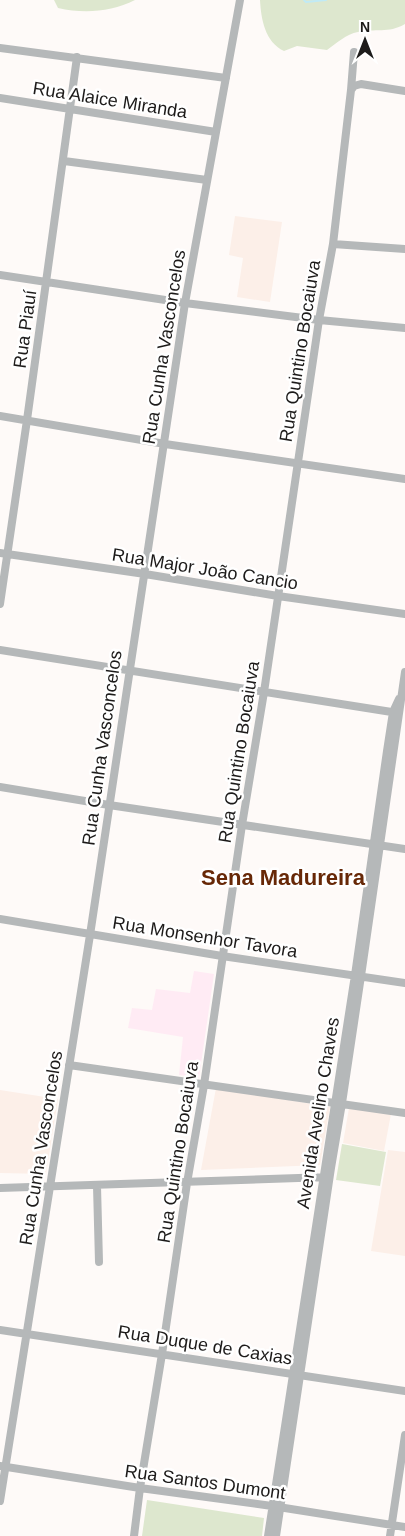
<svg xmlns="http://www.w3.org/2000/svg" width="405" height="1536" font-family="Helvetica,sans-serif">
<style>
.built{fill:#fcefe8}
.medical{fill:#ffebf4}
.green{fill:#dde7ce}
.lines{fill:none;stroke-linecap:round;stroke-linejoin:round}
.stream{stroke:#c0eaf5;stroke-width:2}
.minor{stroke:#b5b8b9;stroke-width:8}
.labels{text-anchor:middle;stroke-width:5;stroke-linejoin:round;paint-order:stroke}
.street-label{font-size:18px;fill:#1d1b1a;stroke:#fff}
.district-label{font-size:22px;font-weight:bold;fill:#672807;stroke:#fff}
</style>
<rect width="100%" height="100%" fill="#fefaf8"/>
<!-- built -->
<path class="built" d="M 235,216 L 282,222 L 270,302 L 237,297 L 243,258 L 229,255 Z
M 216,1088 L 330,1107 L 320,1165 L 201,1170 Z
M 0,1090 L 58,1099 L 46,1174 L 0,1173 Z
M 349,1108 L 391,1114 L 384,1151 L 343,1143 Z
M 388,1150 L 405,1152 L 405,1256 L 371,1251 Z"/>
<!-- medical -->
<path class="medical" d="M 194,971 L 214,974 L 199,1078 L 179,1075 L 183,1037 L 128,1028 L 132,1008 L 152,1010 L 156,989 L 190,993 Z"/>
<!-- green -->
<path class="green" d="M 54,0 L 135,0 C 111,12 84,14 58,8 Z
M 260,0 L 405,0 L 405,24 C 388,34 375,28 358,32 C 346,34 337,43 327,50 L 297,46 L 284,51 C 265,42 261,19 260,0 Z
M 342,1144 L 386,1152 L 380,1186 L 336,1180 Z
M 147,1500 L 264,1518 L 262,1536 L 142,1536 Z"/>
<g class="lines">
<!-- stream -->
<path class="stream" d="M 304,0 L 306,2 L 326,0"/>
<!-- minor -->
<path class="minor" d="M 0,48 L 226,78
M 351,90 L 354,52
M 0,98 L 216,132
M 64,161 L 207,180
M 333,244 L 405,249
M 0,275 L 185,303 L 319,320 L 405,328
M 0,416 L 165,444 L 405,479
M 0,553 L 145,574 L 278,596 L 405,614
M 0,604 L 27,420 L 77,57
M 0,650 L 398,713
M 0,787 L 109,805 L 405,849
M 0,919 L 222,956 L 405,983
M 69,1065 L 405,1113
M 97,1186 L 99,1262
M 0,1188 L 328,1177
M 0,1330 L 405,1391
M 0,1466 L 140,1488 L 272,1506 L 405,1527
M 0,1501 L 90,935 L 185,303 L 240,0
M 134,1536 L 140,1488 L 162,1354 L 187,1183 L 204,1085 L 242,825 L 264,692 L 319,320 L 333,244 L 351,90 L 354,86 L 361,84 L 405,91
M 268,1536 L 355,975 L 387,751 L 393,712 L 399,699
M 276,1536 L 331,1168 L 342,1103 L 361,976 L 405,672
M 390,1536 L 405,1435"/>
</g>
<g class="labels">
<!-- street labels -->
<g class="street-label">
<text transform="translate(110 100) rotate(9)" y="6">Rua Alaice Miranda</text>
<text transform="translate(25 329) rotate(-82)" y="6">Rua Piauí</text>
<text transform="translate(164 347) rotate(-81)" y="6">Rua Cunha Vasconcelos</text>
<text transform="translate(300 351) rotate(-81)" y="6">Rua Quintino Bocaiuva</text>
<text transform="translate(205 569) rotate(9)" y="6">Rua Major João Cancio</text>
<text transform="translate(102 748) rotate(-82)" y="6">Rua Cunha Vasconcelos</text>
<text transform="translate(239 752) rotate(-81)" y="6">Rua Quintino Bocaiuva</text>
<text transform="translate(205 937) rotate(9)" y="6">Rua Monsenhor Tavora</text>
<text transform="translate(318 1113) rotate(-81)" y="6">Avenida Avelino Chaves</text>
<text transform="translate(41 1148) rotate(-81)" y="6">Rua Cunha Vasconcelos</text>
<text transform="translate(178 1152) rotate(-81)" y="6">Rua Quintino Bocaiuva</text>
<text transform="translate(205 1345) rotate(9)" y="6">Rua Duque de Caxias</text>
<text transform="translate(205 1482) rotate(8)" y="6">Rua Santos Dumont</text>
</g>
<!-- district labels -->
<g class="district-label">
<text x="283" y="885">Sena Madureira</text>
</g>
</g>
<!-- north arrow -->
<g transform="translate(365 40)" stroke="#ffffff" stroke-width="4" paint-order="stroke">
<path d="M0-4L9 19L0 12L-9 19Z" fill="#1d1b1a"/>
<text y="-8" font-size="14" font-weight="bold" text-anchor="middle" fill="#1d1b1a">N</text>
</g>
</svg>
